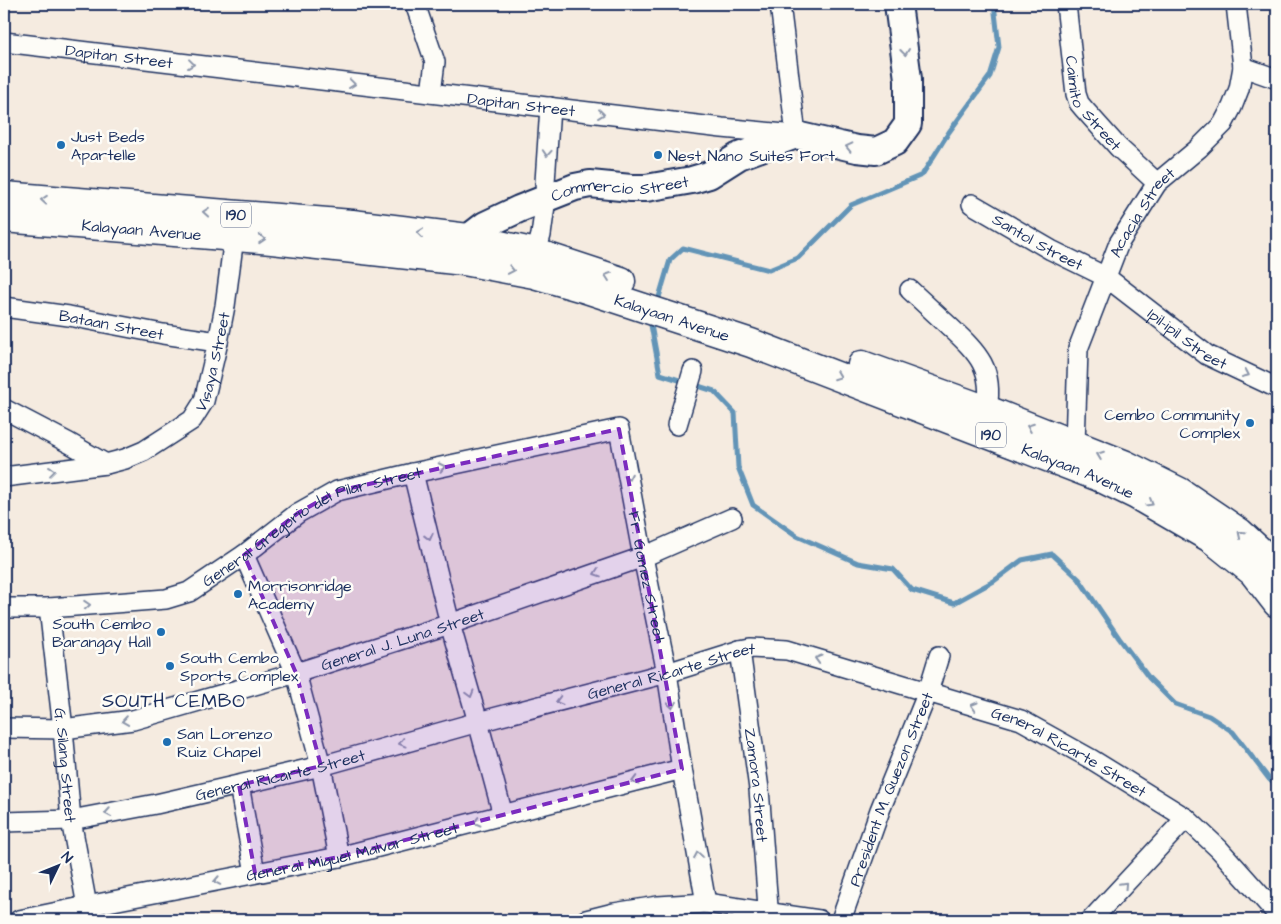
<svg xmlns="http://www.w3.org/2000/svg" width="1281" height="924" font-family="'Architects Daughter',sans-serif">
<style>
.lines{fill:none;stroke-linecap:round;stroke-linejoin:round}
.stream{stroke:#6294b7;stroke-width:5}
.street-casing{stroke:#1b2f5e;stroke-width:22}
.secondary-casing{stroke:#1b2f5e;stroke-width:30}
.primary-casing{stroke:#1b2f5e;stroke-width:31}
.street{stroke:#fdfcf7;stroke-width:19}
.secondary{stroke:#fdfcf7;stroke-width:26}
.primary{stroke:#fdfcf7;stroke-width:28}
.oneway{stroke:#8c96aa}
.marked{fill:#7b2cbf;fill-opacity:0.2;stroke:#7b2cbf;stroke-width:4;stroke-dasharray:10 6;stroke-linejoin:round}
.poi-dot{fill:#1f6fb2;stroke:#fdfcf7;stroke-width:2}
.labels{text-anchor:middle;stroke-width:5;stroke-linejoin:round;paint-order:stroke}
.shield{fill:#fdfcf7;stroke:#5f6c8c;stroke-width:1}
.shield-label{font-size:15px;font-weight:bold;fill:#1b2f5e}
.street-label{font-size:16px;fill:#1b2f5e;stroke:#fdfcf7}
.poi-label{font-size:16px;fill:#1b2f5e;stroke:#fdfcf7;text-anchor:start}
.quarter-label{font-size:19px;letter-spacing:1px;fill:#1b2f5e;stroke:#fdfcf7}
</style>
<rect width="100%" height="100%" fill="#f5ebe0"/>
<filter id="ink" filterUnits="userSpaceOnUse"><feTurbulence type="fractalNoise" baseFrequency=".02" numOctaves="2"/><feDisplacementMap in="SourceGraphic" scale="10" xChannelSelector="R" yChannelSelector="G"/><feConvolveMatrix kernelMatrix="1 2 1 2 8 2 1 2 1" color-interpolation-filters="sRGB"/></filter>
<g filter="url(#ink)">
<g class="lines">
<!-- stream -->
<path class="stream" d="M 657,304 L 670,260 L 683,248 L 769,270 L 798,258 L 851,205 L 922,175 L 949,132 L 990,76 L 999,47 L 994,4
M 653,319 L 651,325 L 660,374 L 714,391 L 735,413 L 738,467 L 753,505 L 797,536 L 858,563 L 893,569 L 912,590 L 954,603 L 994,581 L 1022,560 L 1052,554 L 1079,579 L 1119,638 L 1149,678 L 1175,704 L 1209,716 L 1233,732 L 1269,779 L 1277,787"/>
<defs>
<g id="street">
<path d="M 415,4 L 435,62 L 431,93"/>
<path id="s1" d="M 1066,4 L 1076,94 L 1079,103 L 1084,109 L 1118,147 L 1157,183"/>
<path id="s2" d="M 4,42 L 722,128 L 796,135 L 780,4"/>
<path d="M 1243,67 L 1277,79"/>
<path id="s3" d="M 972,204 L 1051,250 L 1106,277 L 1207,355 L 1277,388"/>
<path d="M 536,253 L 541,235 L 546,198 L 545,182 L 550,107"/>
<path d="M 910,290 C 924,303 937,315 950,327 C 979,354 994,369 987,410"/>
<path id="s4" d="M 4,307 L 69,316 L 163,334 L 218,342"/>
<path id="s5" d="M 4,409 L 69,443 L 106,464 L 125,459 L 144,451 L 192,420 L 204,401 L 218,342 L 225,306 L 234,237"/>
<path d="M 677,425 L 693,371"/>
<path id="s6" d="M 1075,445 L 1078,349 L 1119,243 L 1157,183 L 1199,148 L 1223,124 L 1232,107 L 1239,89 L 1243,67 L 1236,4"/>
<path d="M 413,473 L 450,624 L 478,722 L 503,815"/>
<path d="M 4,477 L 106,464"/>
<path d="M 244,555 L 296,673 L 321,766 L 339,857"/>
<path id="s7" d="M 4,608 L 49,608 L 166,599 L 189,592 L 244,555 L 298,513 L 337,491 L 413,473 L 619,429 L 643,557 L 667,673 L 682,769 L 706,903"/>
<path id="s8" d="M 49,608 L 63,729 L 71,820 L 87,906 L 89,920"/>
<path id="s9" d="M 740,650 L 759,789 L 769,920"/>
<path id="s10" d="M 4,728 L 63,729 L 133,720 L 296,673 L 450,624 L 643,557 L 732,518"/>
<path d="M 239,785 L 255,873"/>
<path id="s11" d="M 4,822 L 71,820 L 156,804 L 321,766 L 478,722 L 667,673 L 740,650 L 750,648 L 787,650 L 1021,720 L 1091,759 L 1186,818 L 1219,849 L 1277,914"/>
<path id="s12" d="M 19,920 L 87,906 L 339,857 L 682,769"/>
<path d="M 586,920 L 614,913 L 658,906 L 706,903 L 819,920"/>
<path id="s13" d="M 841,920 L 880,810 L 928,692 L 939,656"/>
<path d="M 1091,920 L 1186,818"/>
</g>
<g id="secondary">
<path id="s14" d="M 465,255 L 468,238 L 485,225 L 519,209 L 575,187 L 590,184 L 631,188 L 646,188 L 692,180 L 709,175 L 739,156 L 796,135 L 857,149 L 876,151 L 895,142 L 908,124 L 908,79 L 898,4"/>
</g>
<g id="primary">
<path d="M 4,196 L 352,224 L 468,238 L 536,253 L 621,281"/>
<path id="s15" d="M 4,218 L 272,240 L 464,261 L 534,274 L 583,288 L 751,343 L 1099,477 L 1136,495 L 1212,539 L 1253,572 L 1277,603"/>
<path d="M 862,365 L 987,410 L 1126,465 L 1180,492 L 1239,532 L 1277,567"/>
</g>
</defs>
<!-- street casing -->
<use href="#street" class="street-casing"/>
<!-- secondary casing -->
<use href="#secondary" class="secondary-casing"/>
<!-- primary casing -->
<use href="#primary" class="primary-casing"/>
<!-- street -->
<use href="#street" class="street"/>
<!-- secondary -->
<use href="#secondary" class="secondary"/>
<!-- primary -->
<use href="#primary" class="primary"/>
</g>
<!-- one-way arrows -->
<defs><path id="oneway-chevron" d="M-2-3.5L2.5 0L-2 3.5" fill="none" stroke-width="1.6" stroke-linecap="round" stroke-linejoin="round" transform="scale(1.25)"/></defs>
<g class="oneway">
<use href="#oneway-chevron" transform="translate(905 52) rotate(83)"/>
<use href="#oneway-chevron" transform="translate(191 64) rotate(7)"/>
<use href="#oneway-chevron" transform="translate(352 84) rotate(7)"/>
<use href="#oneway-chevron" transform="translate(601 114) rotate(7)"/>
<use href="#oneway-chevron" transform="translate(849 147) rotate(-167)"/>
<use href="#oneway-chevron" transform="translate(547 153) rotate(94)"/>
<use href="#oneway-chevron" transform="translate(44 200) rotate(-175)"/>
<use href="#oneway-chevron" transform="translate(206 212) rotate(-175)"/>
<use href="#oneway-chevron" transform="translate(420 233) rotate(-173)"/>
<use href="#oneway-chevron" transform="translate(262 239) rotate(4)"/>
<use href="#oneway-chevron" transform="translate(511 270) rotate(11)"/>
<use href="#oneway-chevron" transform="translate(608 276) rotate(-161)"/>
<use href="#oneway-chevron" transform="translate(1246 374) rotate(25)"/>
<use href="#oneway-chevron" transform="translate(838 376) rotate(21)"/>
<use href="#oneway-chevron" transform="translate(1030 427) rotate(-159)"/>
<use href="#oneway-chevron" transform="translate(1100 455) rotate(-159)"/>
<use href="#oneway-chevron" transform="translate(442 467) rotate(-12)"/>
<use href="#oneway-chevron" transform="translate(52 471) rotate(-7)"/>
<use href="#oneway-chevron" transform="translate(628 477) rotate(79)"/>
<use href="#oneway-chevron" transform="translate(1150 503) rotate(30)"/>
<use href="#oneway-chevron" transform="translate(1241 534) rotate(-140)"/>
<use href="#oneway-chevron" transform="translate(429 537) rotate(76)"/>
<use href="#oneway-chevron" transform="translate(597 573) rotate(161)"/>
<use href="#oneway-chevron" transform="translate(87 605) rotate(-4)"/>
<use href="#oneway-chevron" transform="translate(818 659) rotate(-164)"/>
<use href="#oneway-chevron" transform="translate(470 694) rotate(74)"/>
<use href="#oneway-chevron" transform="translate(559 701) rotate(165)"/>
<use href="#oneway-chevron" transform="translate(672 705) rotate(81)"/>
<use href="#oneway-chevron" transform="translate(974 706) rotate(-164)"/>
<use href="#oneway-chevron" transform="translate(125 721) rotate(172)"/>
<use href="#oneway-chevron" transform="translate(402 743) rotate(165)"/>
<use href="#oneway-chevron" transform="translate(635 781) rotate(165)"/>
<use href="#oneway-chevron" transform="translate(108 813) rotate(170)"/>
<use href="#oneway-chevron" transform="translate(477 822) rotate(166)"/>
<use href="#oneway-chevron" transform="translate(698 855) rotate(-100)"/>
<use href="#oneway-chevron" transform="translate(217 881) rotate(169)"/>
<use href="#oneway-chevron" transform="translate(1124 885) rotate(-47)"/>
</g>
</g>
<!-- marked area -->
<path class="marked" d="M 619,429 L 682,769 L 339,857 L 255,873 L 239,785 L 321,766 L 296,673 L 244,555 L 298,513 L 337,491 Z"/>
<!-- markers -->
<g class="poi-dot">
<circle cx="61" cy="145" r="5"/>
<circle cx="658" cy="155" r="5"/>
<circle cx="1250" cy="423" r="5"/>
<circle cx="238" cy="594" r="5"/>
<circle cx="161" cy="632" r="5"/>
<circle cx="170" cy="666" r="5"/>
<circle cx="167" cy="742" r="5"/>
</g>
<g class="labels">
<!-- shield labels -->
<g class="shield">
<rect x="221" y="202.5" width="30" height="25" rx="4"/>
<rect x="976" y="422.5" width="30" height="25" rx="4"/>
</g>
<g class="shield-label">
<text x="236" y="220">190</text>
<text x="991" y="440">190</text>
</g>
<!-- street labels -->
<g class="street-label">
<text dy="6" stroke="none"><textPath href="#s2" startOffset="116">Dapitan Street</textPath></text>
<text dy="6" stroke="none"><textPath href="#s1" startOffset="106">Caimito Street</textPath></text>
<text dy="6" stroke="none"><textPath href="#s2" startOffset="521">Dapitan Street</textPath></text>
<text dy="6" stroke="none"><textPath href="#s14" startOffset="181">Commercio Street</textPath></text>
<text dy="6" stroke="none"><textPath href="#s6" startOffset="248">Acacia Street</textPath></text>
<text dy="6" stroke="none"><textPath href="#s15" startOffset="138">Kalayaan Avenue</textPath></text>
<text dy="6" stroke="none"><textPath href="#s3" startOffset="76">Santol Street</textPath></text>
<text dy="6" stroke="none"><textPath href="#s15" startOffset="678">Kalayaan Avenue</textPath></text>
<text dy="6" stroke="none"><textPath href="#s4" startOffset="109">Bataan Street</textPath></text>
<text dy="6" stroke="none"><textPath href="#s3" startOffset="255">Ipil-ipil Street</textPath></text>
<text dy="6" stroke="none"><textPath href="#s5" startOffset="276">Visaya Street</textPath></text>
<text dy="6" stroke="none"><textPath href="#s15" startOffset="1112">Kalayaan Avenue</textPath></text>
<text dy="6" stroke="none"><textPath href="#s7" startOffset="328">General Gregorio del Pilar Street</textPath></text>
<text dy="6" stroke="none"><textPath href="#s7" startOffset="805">Fr. Gomez Street</textPath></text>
<text dy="6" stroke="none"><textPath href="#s10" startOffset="411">General J. Luna Street</textPath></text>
<text dy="6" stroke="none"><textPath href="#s11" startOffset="686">General Ricarte Street</textPath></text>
<text dy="6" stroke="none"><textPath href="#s11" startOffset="1106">General Ricarte Street</textPath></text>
<text dy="6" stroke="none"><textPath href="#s8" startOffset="158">G. Silang Street</textPath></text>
<text dy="6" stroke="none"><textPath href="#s11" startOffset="281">General Ricarte Street</textPath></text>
<text dy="6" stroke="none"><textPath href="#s9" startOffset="136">Zamora Street</textPath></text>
<text dy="6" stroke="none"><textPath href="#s13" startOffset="140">President M. Quezon Street</textPath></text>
<text dy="6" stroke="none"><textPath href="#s12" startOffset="340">General Miguel Malvar Street</textPath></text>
</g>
<!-- poi labels -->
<g class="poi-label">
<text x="71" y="142">Just Beds<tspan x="71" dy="18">Apartelle</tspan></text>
<text x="668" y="161">Nest Nano Suites Fort</text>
<text x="1240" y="420" text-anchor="end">Cembo Community<tspan x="1240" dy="18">Complex</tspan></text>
<text x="248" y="591">Morrisonridge<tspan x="248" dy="18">Academy</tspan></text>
<text x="151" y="629" text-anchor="end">South Cembo<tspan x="151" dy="18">Barangay Hall</tspan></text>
<text x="180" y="663">South Cembo<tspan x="180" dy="18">Sports Complex</tspan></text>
<text x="177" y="739">San Lorenzo<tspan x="177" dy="18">Ruiz Chapel</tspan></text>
</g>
<!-- quarter labels -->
<g class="quarter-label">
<text x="174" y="707">SOUTH CEMBO</text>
</g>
</g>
<!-- margin -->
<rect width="1281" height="924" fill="none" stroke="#fdfcf7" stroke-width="20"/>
<rect x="10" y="10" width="1261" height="904" fill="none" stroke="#1b2f5e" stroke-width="2" filter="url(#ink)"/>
<!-- north arrow -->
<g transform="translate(58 866) rotate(47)" stroke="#fdfcf7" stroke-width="4" paint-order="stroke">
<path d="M0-4L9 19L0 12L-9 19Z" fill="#1b2f5e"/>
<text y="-8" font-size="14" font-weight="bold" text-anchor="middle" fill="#1b2f5e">N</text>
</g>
</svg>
